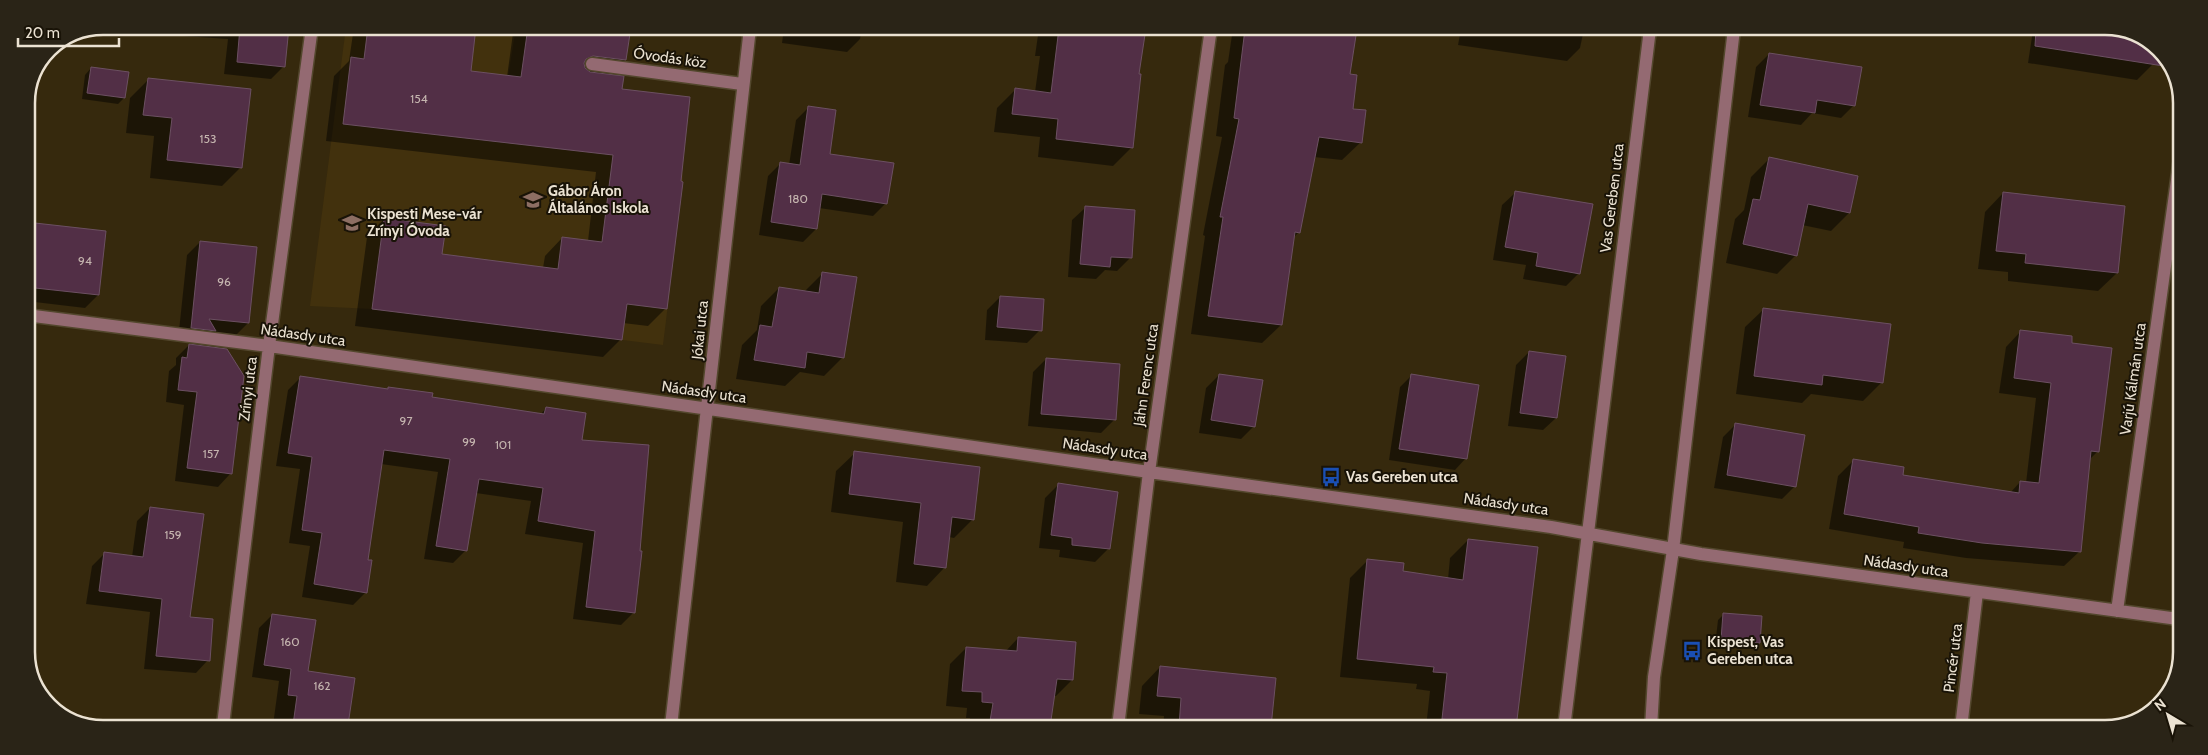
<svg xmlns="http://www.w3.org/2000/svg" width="2208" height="755" font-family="Cabin,sans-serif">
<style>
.built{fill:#42310d}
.shadow{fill:#0007;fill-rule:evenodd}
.building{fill:#522f46;stroke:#6c5062}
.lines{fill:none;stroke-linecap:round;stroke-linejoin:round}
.minor-casing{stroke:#53472d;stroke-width:15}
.minor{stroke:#946a72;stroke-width:12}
.labels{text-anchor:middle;stroke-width:4;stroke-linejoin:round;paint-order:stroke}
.number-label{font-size:12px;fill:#c5b5af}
.street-label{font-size:15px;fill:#ebe2d2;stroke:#191307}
.poi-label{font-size:15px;font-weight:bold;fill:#ebe2d2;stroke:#191307;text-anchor:start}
.rim{fill:none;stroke:#ebe2d2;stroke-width:2.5}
</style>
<rect width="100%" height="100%" fill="#36290d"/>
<!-- built -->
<path class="built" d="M 346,27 L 516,27 L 508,77 L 690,97 L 682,168 L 683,182 L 663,345 L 372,309 L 310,306 Z"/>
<!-- shadow -->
<path class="shadow" d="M 104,26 L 288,27 L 284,66 L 271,79 L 224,74 L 228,39 L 94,30 Z
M 354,27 L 630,27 L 625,60 L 609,76 L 621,90 L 666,308 L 648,326 L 623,323 L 621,339 L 603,357 L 355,326 L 367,237 L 384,219 L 441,256 L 543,268 L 545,256 L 562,238 L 588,241 L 596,172 L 326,141 L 334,76 L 349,61 ZM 475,28 L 513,33 L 507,77 L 469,73 Z
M 784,28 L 862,28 L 860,39 L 847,52 L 782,43 Z
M 1039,28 L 1145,28 L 1138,75 L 1132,147 L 1113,166 L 1038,157 L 1040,137 L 994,132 L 997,108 L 1015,90 L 1035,92 L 1040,56 L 1035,56 Z
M 1233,28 L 1356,29 L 1349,75 L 1352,110 L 1361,142 L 1342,160 L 1314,157 L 1299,232 L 1293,238 L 1281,325 L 1262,343 L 1191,334 L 1205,236 L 1203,235 L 1222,137 L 1216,136 L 1225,65 L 1228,62 Z
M 1461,29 L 1584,29 L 1580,48 L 1567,61 L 1458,45 Z
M 2033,30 L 2129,30 L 2153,64 L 2137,80 L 2028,63 Z
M 1769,54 L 1854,105 L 1841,118 L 1812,113 L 1801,125 L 1748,117 L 1756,67 Z
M 91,68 L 124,98 L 118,104 L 82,99 L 85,75 Z
M 148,80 L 241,167 L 222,186 L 150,178 L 154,136 L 126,133 L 130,98 Z
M 809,107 L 828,155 L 886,203 L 873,216 L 819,208 L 816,229 L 803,242 L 759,235 L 768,176 L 781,163 L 789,165 L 796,120 Z
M 1769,159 L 1849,213 L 1831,231 L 1802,225 L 1796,255 L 1777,274 L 1726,263 L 1735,219 L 1744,210 L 1751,177 Z
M 1515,193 L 1579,273 L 1566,286 L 1523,279 L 1526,265 L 1493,260 L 1502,205 Z
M 2003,193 L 2117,273 L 2098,291 L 2008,281 L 2008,272 L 1978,269 L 1985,212 Z
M 1085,208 L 1130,258 L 1117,271 L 1105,270 L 1096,279 L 1068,277 L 1072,220 Z
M 26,224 L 98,295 L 85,308 L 26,301 Z
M 200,242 L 248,323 L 235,336 L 178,340 L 187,255 Z
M 823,273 L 843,357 L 824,376 L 800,372 L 785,386 L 736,379 L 742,345 L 757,330 L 761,306 L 779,288 L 804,292 Z
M 2180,278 L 2180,335 L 2172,334 Z
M 1000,297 L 1040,330 L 1027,343 L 985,340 L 987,310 Z
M 1764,309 L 1882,382 L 1863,401 L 1811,394 L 1802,403 L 1736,394 L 1745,327 Z
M 2021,331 L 2070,344 L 2098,451 L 2089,460 L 2080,551 L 2064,566 L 1966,558 L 1903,548 L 1904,542 L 1829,529 L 1838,476 L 1853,461 L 1901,476 L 2010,493 L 2020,482 L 2026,483 L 2036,398 L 1999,393 L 2006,347 Z
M 189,345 L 230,474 L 218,487 L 175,481 L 184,405 L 166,402 L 169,371 L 176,365 L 176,358 Z
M 1529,352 L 1556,418 L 1543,430 L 1508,426 L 1516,365 Z
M 1046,359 L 1114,420 L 1101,433 L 1028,426 L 1033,372 Z
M 1219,375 L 1254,426 L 1241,439 L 1199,433 L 1206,388 Z
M 1411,376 L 1466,458 L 1455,470 L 1389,460 L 1400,387 Z
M 301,377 L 387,390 L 389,388 L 431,398 L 540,415 L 546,408 L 580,441 L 634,612 L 621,625 L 573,619 L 583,543 L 525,534 L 531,501 L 476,493 L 466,550 L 453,563 L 424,559 L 438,472 L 381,464 L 367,561 L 366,592 L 353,605 L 302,597 L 310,546 L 289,543 L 300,469 L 276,466 L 288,390 Z
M 1736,424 L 1795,486 L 1782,499 L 1714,488 L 1723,437 Z
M 855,453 L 973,519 L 954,538 L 949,537 L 945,567 L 927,586 L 896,582 L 903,522 L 831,512 L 836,471 Z
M 1058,485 L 1108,549 L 1095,562 L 1059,557 L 1060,550 L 1039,548 L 1045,498 Z
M 150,508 L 189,618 L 208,660 L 196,673 L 144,669 L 150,612 L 86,604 L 92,566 L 105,553 L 132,557 L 137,521 Z
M 1468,540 L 1515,728 L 1426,727 L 1430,691 L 1416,689 L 1417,684 L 1340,677 L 1350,578 L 1367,561 L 1401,573 L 1448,579 L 1450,558 Z
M 1724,614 L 1759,642 L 1752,649 L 1715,646 L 1718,620 Z
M 272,615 L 307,672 L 344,717 L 342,725 L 273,725 L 279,681 L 252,677 L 259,628 Z
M 1018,638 L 1072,680 L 1056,696 L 1053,696 L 1049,727 L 969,726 L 970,718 L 966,718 L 967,708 L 946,706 L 950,664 L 966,648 L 1005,652 Z
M 1160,667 L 1275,679 L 1270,727 L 1163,727 L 1164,716 L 1139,714 L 1142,686 Z
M 2005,720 L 2058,725 L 2057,729 L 1996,729 Z"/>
<!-- building -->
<path class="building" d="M 240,27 L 289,27 L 285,67 L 237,62 Z
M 368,27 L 476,27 L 471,71 L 521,77 L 528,27 L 631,27 L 626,60 L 593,56 L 586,59 L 584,63 L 585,68 L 590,72 L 624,76 L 622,89 L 690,97 L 681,181 L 683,182 L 667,309 L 627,304 L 622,340 L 372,309 L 384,218 L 446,226 L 442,254 L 558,269 L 562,237 L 602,242 L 613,155 L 343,124 L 351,57 L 364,59 Z
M 1059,28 L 1146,28 L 1139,74 L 1141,74 L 1133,148 L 1056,139 L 1058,119 L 1012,114 L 1015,88 L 1051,93 Z
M 1245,29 L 1357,29 L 1350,74 L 1357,75 L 1353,109 L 1366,110 L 1362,143 L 1319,137 L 1300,233 L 1295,232 L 1282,325 L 1208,316 L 1223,217 L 1220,217 L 1239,119 L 1234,118 Z
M 2036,30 L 2129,30 L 2166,56 L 2170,67 L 2035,46 Z
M 1769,53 L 1862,67 L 1855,106 L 1817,100 L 1815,113 L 1760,105 Z
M 91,67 L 129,72 L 125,98 L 87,93 Z
M 148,78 L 251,89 L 242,168 L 167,160 L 172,118 L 143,115 Z
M 808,106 L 836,110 L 830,154 L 894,163 L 887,204 L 822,194 L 817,229 L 771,222 L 780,162 L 800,165 Z
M 1769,157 L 1858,176 L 1850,213 L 1808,204 L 1797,256 L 1743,244 L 1753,199 L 1760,200 Z
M 1515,191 L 1593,204 L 1580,274 L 1536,266 L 1538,253 L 1505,247 Z
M 2003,192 L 2125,206 L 2118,273 L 2025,263 L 2026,254 L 1996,251 Z
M 1085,206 L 1135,210 L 1132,258 L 1111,257 L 1110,267 L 1080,264 Z
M 26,222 L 106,231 L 99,295 L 26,287 Z
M 200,241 L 257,247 L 249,323 L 209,319 L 216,331 L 191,328 Z
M 822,272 L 857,277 L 844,358 L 807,352 L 805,368 L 754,360 L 760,325 L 772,327 L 779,287 L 819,293 Z
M 1000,296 L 1044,299 L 1042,331 L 997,327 Z
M 1763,308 L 1891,324 L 1883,383 L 1823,375 L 1822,385 L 1754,376 Z
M 2020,330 L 2072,336 L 2072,343 L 2112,348 L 2099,452 L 2091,451 L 2081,552 L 1982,543 L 1918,533 L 1919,527 L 1844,514 L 1853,459 L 1904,467 L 1903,475 L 2019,493 L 2020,481 L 2039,483 L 2051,383 L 2014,378 Z
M 189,344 L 227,349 L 244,376 L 232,474 L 187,468 L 197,392 L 178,390 L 182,357 L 187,358 Z
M 1529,351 L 1566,356 L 1557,418 L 1520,413 Z
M 1046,358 L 1120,364 L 1116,420 L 1041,414 Z
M 1219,374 L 1263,380 L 1255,427 L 1211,420 Z
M 1411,374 L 1479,385 L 1467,459 L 1399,449 Z
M 300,376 L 388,389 L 388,387 L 433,393 L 432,397 L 544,414 L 546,407 L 586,413 L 582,440 L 649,445 L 640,551 L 642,551 L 635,613 L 586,607 L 595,531 L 538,521 L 543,488 L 479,479 L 467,551 L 436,546 L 450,459 L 384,450 L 368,560 L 372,560 L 367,593 L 314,584 L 322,533 L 302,530 L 312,457 L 288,453 Z
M 1735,423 L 1805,435 L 1796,487 L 1727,475 Z
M 854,451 L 980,467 L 974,520 L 952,517 L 946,568 L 914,564 L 921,503 L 849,494 Z
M 1058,483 L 1118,492 L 1110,549 L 1072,545 L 1072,538 L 1051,535 Z
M 150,507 L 204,514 L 190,617 L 213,619 L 210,661 L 156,656 L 162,599 L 99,591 L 104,552 L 143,557 Z
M 1468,539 L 1538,547 L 1516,728 L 1442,719 L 1447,673 L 1433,672 L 1434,667 L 1357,659 L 1367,559 L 1404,563 L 1403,571 L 1463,580 Z
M 1723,613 L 1762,616 L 1760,643 L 1721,640 Z
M 272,614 L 316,620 L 308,671 L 355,678 L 348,725 L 293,725 L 297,696 L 288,695 L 291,669 L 264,665 Z
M 1018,637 L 1076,642 L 1073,680 L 1057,679 L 1050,727 L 989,727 L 993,703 L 982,702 L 982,692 L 962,691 L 966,647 L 1017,651 Z
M 1160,666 L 1276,678 L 1271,727 L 1179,727 L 1181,698 L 1157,696 Z"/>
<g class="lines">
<defs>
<path id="minor" d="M 592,64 L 742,84
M 26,315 L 269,346 L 1149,472 L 1551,527 L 1701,554 L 2178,619
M 2117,611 L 2181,151
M 223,725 L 269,346 L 312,27
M 671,726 L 750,28
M 1118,727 L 1149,472 L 1211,28
M 1564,728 L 1650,29
M 1651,728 L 1654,677 L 1673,550 L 1734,29
M 1961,728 L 1977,592"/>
</defs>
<!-- minor casing -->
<use href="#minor" class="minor-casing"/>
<!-- minor -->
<use href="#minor" class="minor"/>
</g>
<!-- icons -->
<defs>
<symbol id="school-bare" viewBox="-9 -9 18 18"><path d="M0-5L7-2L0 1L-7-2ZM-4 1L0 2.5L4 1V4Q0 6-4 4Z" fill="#8d6e63" stroke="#191307" stroke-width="2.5" paint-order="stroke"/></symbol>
<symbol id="bus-bare" viewBox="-9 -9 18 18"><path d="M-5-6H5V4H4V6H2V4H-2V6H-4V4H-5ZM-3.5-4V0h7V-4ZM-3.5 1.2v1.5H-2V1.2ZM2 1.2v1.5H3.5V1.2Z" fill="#1a4fb4" stroke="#191307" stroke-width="2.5" paint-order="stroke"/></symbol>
</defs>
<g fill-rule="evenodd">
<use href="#school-bare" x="519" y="186" width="28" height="28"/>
<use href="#school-bare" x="338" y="209" width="28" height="28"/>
<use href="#bus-bare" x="1317" y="463" width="28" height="28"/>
<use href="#bus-bare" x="1678" y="637" width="28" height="28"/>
</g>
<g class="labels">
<!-- number labels -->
<g class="number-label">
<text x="419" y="103">154</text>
<text x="208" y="143">153</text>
<text x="798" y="203">180</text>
<text x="85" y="265">94</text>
<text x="224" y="286">96</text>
<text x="406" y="425">97</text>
<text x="469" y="446">99</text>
<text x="503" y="449">101</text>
<text x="211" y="458">157</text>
<text x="173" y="539">159</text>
<text x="290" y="646">160</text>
<text x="322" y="690">162</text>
</g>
<!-- street labels -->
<g class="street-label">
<text transform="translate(670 58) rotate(8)" y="5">Óvodás köz</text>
<text transform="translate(1612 198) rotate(-83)" y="5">Vas Gereben utca</text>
<text transform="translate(700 330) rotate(-84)" y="5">Jókai utca</text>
<text transform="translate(303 335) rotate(8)" y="5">Nádasdy utca</text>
<text transform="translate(1146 375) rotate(-82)" y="5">Jáhn Ferenc utca</text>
<text transform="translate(2133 379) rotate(-82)" y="5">Varjú Kálmán utca</text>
<text transform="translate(248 389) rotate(-83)" y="5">Zrínyi utca</text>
<text transform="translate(704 392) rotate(8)" y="5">Nádasdy utca</text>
<text transform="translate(1105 449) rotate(8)" y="5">Nádasdy utca</text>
<text transform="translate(1506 504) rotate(8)" y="5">Nádasdy utca</text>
<text transform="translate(1906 566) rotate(8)" y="5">Nádasdy utca</text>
<text transform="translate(1953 658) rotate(-83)" y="5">Pincér utca</text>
</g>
<!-- poi labels -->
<g class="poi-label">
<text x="548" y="196">Gábor Áron<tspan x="548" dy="17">Általános Iskola</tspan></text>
<text x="367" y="219">Kispesti Mese-vár<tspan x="367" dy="17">Zrínyi Óvoda</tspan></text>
<text x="1346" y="482">Vas Gereben utca</text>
<text x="1707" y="647">Kispest, Vas<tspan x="1707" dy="17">Gereben utca</tspan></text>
</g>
</g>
<!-- crop -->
<path d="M0 0H2208V755H0ZM103 35H2105A68 68 0 0 1 2173 103V652A68 68 0 0 1 2105 720H103A68 68 0 0 1 35 652V103A68 68 0 0 1 103 35Z" fill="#2a2417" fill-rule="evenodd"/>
<path class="rim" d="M103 35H2105A68 68 0 0 1 2173 103V652A68 68 0 0 1 2105 720H103A68 68 0 0 1 35 652V103A68 68 0 0 1 103 35Z"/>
<!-- north arrow -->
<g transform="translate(2168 715) rotate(322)" stroke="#191307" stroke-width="4" paint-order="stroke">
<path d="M0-4L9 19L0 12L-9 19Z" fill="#ebe2d2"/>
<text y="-8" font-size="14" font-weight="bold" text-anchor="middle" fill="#ebe2d2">N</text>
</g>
<!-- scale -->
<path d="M18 38v8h101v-8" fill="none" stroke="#ebe2d2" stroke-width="2.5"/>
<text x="25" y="38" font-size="15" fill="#ebe2d2" stroke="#191307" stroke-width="4" paint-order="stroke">20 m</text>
</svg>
